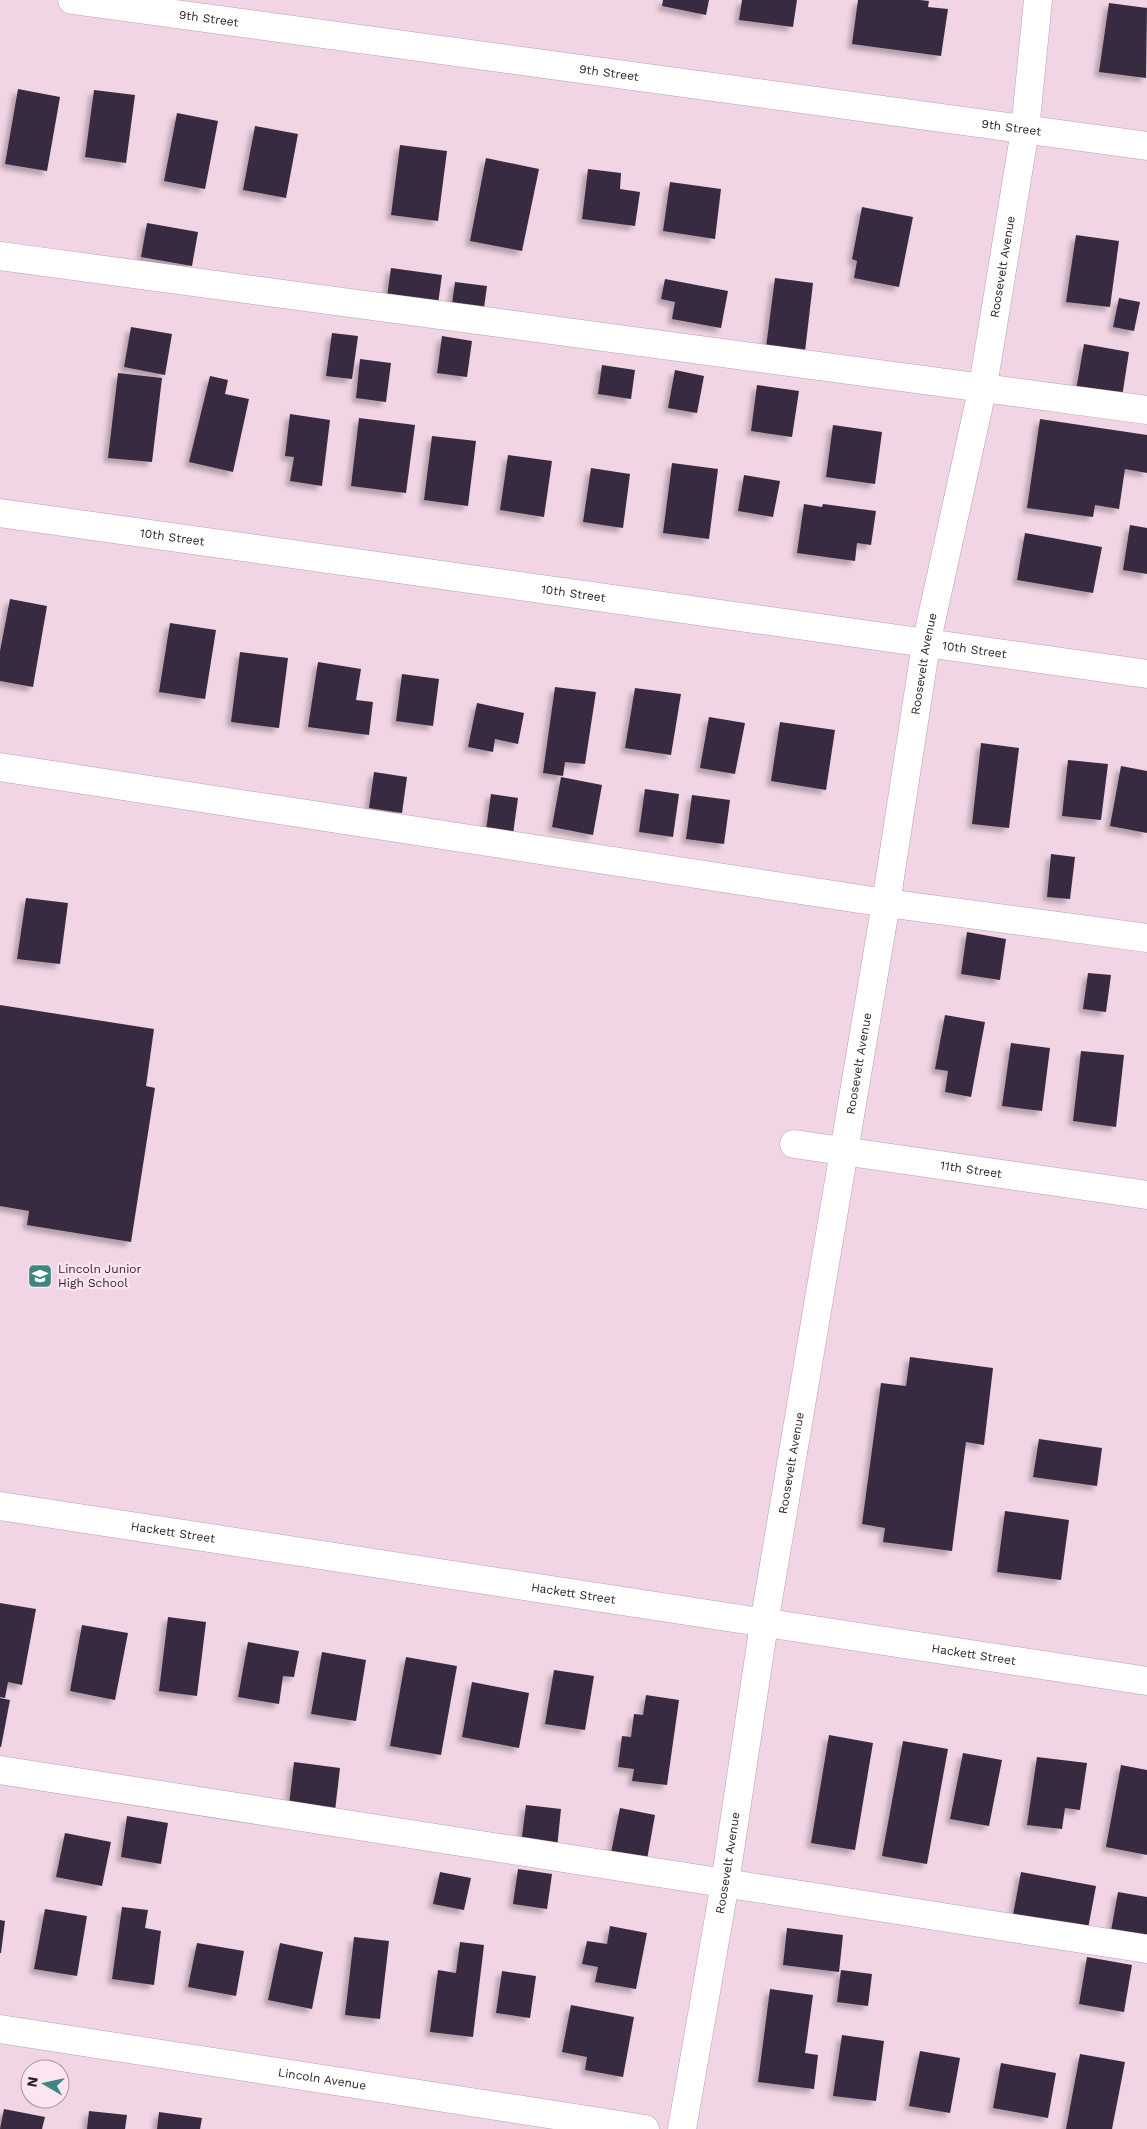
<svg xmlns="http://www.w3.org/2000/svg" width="1147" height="2129" font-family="'Work Sans',sans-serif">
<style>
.building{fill:#392c3f;filter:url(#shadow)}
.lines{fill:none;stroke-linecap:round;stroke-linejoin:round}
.minor-casing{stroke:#ba9fad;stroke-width:29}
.minor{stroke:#fff;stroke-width:28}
.labels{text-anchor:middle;stroke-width:5;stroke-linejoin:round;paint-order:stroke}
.street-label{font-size:12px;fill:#291f24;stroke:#fce4f0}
.poi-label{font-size:12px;fill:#291f24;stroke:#fce4f0;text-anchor:start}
</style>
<defs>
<filter id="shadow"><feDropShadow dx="-4.5" dy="4.5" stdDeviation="2.5" flood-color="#0004"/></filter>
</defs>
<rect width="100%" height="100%" fill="#f2d5e4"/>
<!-- building -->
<path class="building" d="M 663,0 L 709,0 L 706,15 L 662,6 Z
M 742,0 L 797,0 L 793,27 L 739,20 Z
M 858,0 L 920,0 L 929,1 L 928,7 L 948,9 L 941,56 L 852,44 Z
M 1109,3 L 1147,8 L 1146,78 L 1099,72 Z
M 18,89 L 60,97 L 47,171 L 5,164 Z
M 94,90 L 135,95 L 126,163 L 85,157 Z
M 177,113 L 218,121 L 205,189 L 164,181 Z
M 255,126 L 298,134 L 286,198 L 243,190 Z
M 400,145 L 447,151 L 438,221 L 391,215 Z
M 486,158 L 539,169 L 522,251 L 470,241 Z
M 588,169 L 621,173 L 620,189 L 640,192 L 635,226 L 582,219 Z
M 670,182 L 721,189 L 715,239 L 663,231 Z
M 862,207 L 913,217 L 899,287 L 854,278 L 857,261 L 852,259 Z
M 147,223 L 198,232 L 192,266 L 141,257 Z
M 1076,235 L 1119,241 L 1110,307 L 1066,302 Z
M 391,268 L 442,275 L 437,311 L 386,304 Z
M 775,278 L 813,283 L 804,360 L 765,355 Z
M 665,279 L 728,291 L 721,328 L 672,319 L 675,302 L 661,299 Z
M 455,282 L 487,286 L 483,315 L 451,311 Z
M 1119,298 L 1140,302 L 1134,331 L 1113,327 Z
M 131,327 L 172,334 L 165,375 L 124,367 Z
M 332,333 L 358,336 L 352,379 L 326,376 Z
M 442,336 L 472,341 L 467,377 L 437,373 Z
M 1084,344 L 1129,352 L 1122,397 L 1076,390 Z
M 360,359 L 391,363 L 386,402 L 356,398 Z
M 602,365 L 635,370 L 631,399 L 598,394 Z
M 675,370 L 704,376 L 697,413 L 668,408 Z
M 118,373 L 162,378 L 152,462 L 108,458 Z
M 210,376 L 228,380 L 225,394 L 249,399 L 233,472 L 189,462 Z
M 757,385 L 799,391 L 792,437 L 751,431 Z
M 290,414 L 330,420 L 322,486 L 290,481 L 294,457 L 285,456 Z
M 359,418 L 415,425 L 406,493 L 351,486 Z
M 1040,419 L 1147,435 L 1147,473 L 1125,469 L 1119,509 L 1095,505 L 1093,517 L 1027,508 Z
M 833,425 L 882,432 L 875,484 L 826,477 Z
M 432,436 L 476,441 L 468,506 L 424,500 Z
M 508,455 L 552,461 L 544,517 L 500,510 Z
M 672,463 L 718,469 L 709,539 L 663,533 Z
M 591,468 L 630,474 L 623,528 L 583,522 Z
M 744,475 L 780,481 L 773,517 L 738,511 Z
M 804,504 L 822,507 L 823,504 L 876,511 L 871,545 L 857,543 L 855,561 L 797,553 Z
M 1130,525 L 1147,528 L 1147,574 L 1123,570 Z
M 1025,533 L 1102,547 L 1093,593 L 1017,580 Z
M 10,599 L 47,606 L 33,687 L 0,681 L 0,651 Z
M 170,623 L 216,630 L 205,699 L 159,692 Z
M 240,652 L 288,658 L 279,728 L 231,722 Z
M 318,662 L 361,669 L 356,700 L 373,702 L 369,735 L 308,727 Z
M 402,674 L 439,679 L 433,726 L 396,721 Z
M 555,687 L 596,692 L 585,764 L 565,762 L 563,776 L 543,773 Z
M 635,688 L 681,694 L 671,755 L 625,748 Z
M 477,703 L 524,713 L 518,744 L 495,739 L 493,752 L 468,747 Z
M 709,717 L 745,723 L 735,774 L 700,768 Z
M 780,722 L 835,730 L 826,790 L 771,781 Z
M 981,743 L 1019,748 L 1009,828 L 972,824 Z
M 1068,760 L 1108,764 L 1101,820 L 1062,816 Z
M 1121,766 L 1147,771 L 1147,833 L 1110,826 Z
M 374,772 L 407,777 L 402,813 L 369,808 Z
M 561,777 L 602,785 L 593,835 L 552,827 Z
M 645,789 L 679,794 L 673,837 L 639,832 Z
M 491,794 L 518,798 L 513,834 L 486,830 Z
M 692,795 L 730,800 L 724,844 L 686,839 Z
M 1051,854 L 1075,857 L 1070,899 L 1047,897 Z
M 26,898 L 68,903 L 60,964 L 17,959 Z
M 967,932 L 1006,939 L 1000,980 L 961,974 Z
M 1088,973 L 1111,975 L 1106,1012 L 1083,1009 Z
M 0,1005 L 154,1029 L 146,1086 L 155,1088 L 131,1242 L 27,1225 L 29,1211 L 0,1206 Z
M 945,1015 L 985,1022 L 971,1097 L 945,1092 L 948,1071 L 935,1069 Z
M 1011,1043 L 1050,1048 L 1042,1111 L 1002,1106 Z
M 1081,1051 L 1124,1055 L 1116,1127 L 1073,1121 Z
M 910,1357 L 993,1368 L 984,1445 L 966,1442 L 952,1551 L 883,1542 L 885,1528 L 862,1524 L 881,1383 L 906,1386 Z
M 1039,1439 L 1102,1448 L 1097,1486 L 1033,1477 Z
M 1005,1511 L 1069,1520 L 1061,1580 L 997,1572 Z
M 0,1603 L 36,1609 L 22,1685 L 8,1682 L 5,1698 L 0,1697 Z
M 168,1617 L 206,1622 L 197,1696 L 159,1691 Z
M 82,1625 L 128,1633 L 115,1700 L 70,1691 Z
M 248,1642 L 299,1651 L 294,1677 L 283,1676 L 279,1704 L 238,1697 Z
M 322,1652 L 366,1660 L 356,1721 L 311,1714 Z
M 406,1657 L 457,1666 L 441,1755 L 390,1746 Z
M 554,1670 L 594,1676 L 585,1730 L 545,1724 Z
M 472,1682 L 529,1693 L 519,1748 L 462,1737 Z
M 646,1695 L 679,1700 L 667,1785 L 632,1781 L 634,1769 L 618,1767 L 622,1736 L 631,1737 L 634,1714 L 643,1715 Z
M 0,1698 L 10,1700 L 1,1747 L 0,1747 Z
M 829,1735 L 873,1743 L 855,1850 L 811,1843 Z
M 903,1741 L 948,1749 L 927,1864 L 882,1856 Z
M 963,1753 L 1002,1760 L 989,1826 L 950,1819 Z
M 1037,1757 L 1087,1763 L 1080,1810 L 1065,1808 L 1062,1829 L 1027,1825 Z
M 294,1762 L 340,1768 L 335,1811 L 289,1805 Z
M 1121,1765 L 1147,1770 L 1147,1855 L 1106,1847 Z
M 526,1805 L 561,1809 L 557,1848 L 521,1844 Z
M 620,1808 L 655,1815 L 646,1865 L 610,1858 Z
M 127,1816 L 168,1823 L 161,1864 L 121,1857 Z
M 65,1833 L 111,1842 L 102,1886 L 56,1877 Z
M 518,1869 L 552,1874 L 547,1909 L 513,1904 Z
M 440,1872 L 471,1878 L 464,1910 L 433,1904 Z
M 1021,1872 L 1096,1886 L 1087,1934 L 1012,1920 Z
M 1118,1892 L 1147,1897 L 1147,1938 L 1111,1931 Z
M 122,1907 L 148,1910 L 145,1928 L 161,1931 L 154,1985 L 112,1979 Z
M 45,1909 L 87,1916 L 77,1976 L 34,1969 Z
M 0,1920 L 5,1921 L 1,1953 L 0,1953 Z
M 610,1926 L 647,1933 L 636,1989 L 595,1982 L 598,1967 L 582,1964 L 587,1941 L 607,1944 Z
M 787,1928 L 843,1935 L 839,1972 L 783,1965 Z
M 354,1937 L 389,1941 L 380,2019 L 345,2015 Z
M 460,1942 L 484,1945 L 473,2037 L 430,2032 L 438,1970 L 456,1973 Z
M 197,1943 L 244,1951 L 236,1996 L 188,1987 Z
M 280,1943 L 323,1952 L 312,2009 L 268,2000 Z
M 1087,1957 L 1132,1965 L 1124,2012 L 1079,2004 Z
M 841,1970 L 872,1974 L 868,2006 L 837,2002 Z
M 502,1971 L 536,1976 L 530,2018 L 496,2013 Z
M 770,1989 L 813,1995 L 805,2053 L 818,2055 L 814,2089 L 758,2082 Z
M 571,2005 L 634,2017 L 623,2077 L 585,2070 L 587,2057 L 562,2052 Z
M 842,2035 L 884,2041 L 876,2101 L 833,2096 Z
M 920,2051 L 960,2058 L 950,2113 L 909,2106 Z
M 1080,2054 L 1125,2062 L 1112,2129 L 1066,2129 Z
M 1001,2063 L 1056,2073 L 1048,2118 L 993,2108 Z
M 4,2109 L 45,2117 L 42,2129 L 0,2129 Z
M 89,2111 L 127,2115 L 125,2129 L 87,2129 Z
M 159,2112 L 202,2118 L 200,2129 L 157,2129 Z"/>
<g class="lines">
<defs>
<g id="minor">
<path id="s1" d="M 72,0 L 1147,146"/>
<path d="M 0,256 L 1147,410"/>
<path id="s2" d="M 0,513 L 1147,674"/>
<path d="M 0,767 L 886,903 L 1147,938"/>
<path id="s3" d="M 794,1144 L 1147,1195"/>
<path id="s4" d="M 0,1506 L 1147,1681"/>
<path d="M 0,1770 L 1147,1949"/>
<path id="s5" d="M 0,2029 L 645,2129"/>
<path id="s6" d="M 682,2129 L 725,1883 L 764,1624 L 886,903 L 926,644 L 983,386 L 1025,130 L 1038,0"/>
</g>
</defs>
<!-- minor casing -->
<use href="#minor" class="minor-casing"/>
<!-- minor -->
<use href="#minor" class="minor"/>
</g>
<!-- icons -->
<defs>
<symbol id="school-square" viewBox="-11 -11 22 22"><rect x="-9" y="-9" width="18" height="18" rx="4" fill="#3e8684" stroke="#fce4f0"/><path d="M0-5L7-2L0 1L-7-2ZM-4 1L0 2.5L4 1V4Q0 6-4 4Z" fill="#fff"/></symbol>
</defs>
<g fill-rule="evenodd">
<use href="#school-square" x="26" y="1262" width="28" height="28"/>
</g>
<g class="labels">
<!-- street labels -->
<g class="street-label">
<text dy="4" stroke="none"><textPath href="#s1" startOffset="138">9th Street</textPath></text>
<text dy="4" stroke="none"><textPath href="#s1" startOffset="542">9th Street</textPath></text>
<text dy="4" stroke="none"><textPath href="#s1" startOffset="948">9th Street</textPath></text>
<text dy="4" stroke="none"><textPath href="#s6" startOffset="1890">Roosevelt Avenue</textPath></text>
<text dy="4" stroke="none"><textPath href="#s2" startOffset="174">10th Street</textPath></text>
<text dy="4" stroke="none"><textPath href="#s2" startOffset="579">10th Street</textPath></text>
<text dy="4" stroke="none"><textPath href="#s2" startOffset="984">10th Street</textPath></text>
<text dy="4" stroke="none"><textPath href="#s6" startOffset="1485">Roosevelt Avenue</textPath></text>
<text dy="4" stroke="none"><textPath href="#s6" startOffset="1080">Roosevelt Avenue</textPath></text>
<text dy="4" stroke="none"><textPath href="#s3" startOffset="179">11th Street</textPath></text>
<text dy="4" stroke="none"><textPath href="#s6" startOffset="675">Roosevelt Avenue</textPath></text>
<text dy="4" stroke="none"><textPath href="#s4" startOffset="175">Hackett Street</textPath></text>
<text dy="4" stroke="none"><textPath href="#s4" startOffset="580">Hackett Street</textPath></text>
<text dy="4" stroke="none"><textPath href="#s4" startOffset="985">Hackett Street</textPath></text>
<text dy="4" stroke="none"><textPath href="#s6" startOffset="270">Roosevelt Avenue</textPath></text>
<text dy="4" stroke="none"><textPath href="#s5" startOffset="326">Lincoln Avenue</textPath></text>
</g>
<!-- poi labels -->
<g class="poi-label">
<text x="58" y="1273">Lincoln Junior<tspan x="58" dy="14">High School</tspan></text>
</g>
</g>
<!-- north arrow -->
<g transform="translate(45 2084) rotate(279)"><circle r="24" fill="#fce4f0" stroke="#a8959e"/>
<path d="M0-4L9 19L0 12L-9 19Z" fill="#3e8684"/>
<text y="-8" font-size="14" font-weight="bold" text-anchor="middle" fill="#291f24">N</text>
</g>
</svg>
